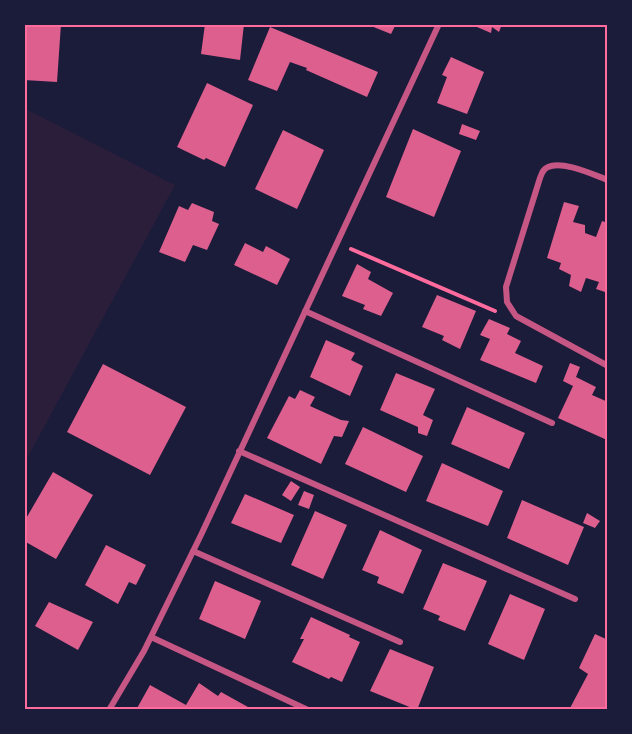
<svg xmlns="http://www.w3.org/2000/svg" width="632" height="734" font-family="Arial,sans-serif">
<style>
.green{fill:#2a1e3b}
.building{fill:#dd5f8e}
.lines{fill:none;stroke-linecap:round;stroke-linejoin:round}
.path{stroke:#ff6b9d;stroke-width:4}
.minor{stroke:#c65784;stroke-width:6}
.neatline{fill:none;stroke:#ff6b9d;stroke-width:2}
</style>
<rect width="100%" height="100%" fill="#1b1b3a"/>
<!-- green -->
<path class="green" d="M 24,108 L 175,185 L 24,464 Z"/>
<!-- building -->
<path class="building" d="M 26,24 L 61,24 L 57,82 L 24,80 Z
M 205,24 L 244,24 L 240,60 L 201,54 Z
M 366,24 L 396,24 L 391,34 Z
M 470,24 L 502,24 L 499,32 L 492,27 L 491,33 Z
M 270,27 L 378,72 L 367,97 L 306,70 L 307,68 L 290,62 L 277,91 L 248,80 Z
M 451,57 L 484,72 L 467,114 L 437,103 L 447,77 L 442,75 Z
M 207,83 L 253,105 L 225,167 L 206,158 L 204,160 L 177,147 Z
M 462,124 L 480,131 L 476,140 L 459,134 Z
M 413,129 L 461,151 L 434,217 L 386,197 Z
M 283,130 L 324,150 L 297,209 L 255,189 Z
M 564,202 L 579,206 L 573,222 L 585,225 L 585,233 L 596,237 L 602,221 L 608,223 L 608,293 L 596,289 L 599,282 L 586,278 L 581,292 L 569,286 L 571,275 L 559,269 L 561,263 L 547,258 Z
M 192,203 L 214,212 L 212,221 L 219,224 L 207,250 L 193,245 L 185,262 L 159,252 L 179,206 L 188,210 Z
M 245,243 L 263,252 L 266,246 L 290,259 L 277,285 L 234,265 Z
M 357,264 L 371,272 L 368,279 L 393,293 L 381,316 L 363,309 L 365,305 L 342,296 Z
M 437,295 L 476,311 L 460,349 L 442,340 L 444,336 L 422,327 Z
M 489,319 L 510,328 L 507,334 L 521,341 L 515,353 L 543,366 L 536,383 L 480,360 L 490,339 L 480,335 Z
M 326,340 L 355,353 L 351,360 L 363,366 L 350,396 L 310,377 Z
M 570,363 L 580,367 L 576,377 L 596,387 L 592,395 L 608,402 L 607,440 L 558,418 L 573,386 L 563,381 Z
M 103,364 L 186,407 L 150,475 L 67,432 Z
M 396,373 L 435,389 L 423,415 L 433,420 L 427,436 L 418,433 L 418,427 L 380,410 Z
M 300,390 L 315,397 L 310,406 L 341,420 L 349,421 L 342,437 L 334,436 L 321,464 L 267,438 L 289,396 L 295,399 Z
M 467,407 L 525,433 L 509,469 L 451,444 Z
M 363,427 L 423,456 L 406,492 L 345,464 Z
M 442,463 L 503,491 L 488,526 L 426,501 Z
M 53,472 L 93,495 L 56,559 L 24,541 L 24,522 Z
M 291,481 L 300,487 L 291,501 L 282,495 Z
M 304,491 L 314,495 L 309,509 L 298,505 Z
M 245,494 L 294,515 L 281,543 L 231,523 Z
M 522,500 L 584,527 L 568,565 L 507,538 Z
M 315,511 L 347,525 L 323,579 L 291,565 Z
M 587,513 L 600,521 L 595,528 L 583,523 Z
M 380,530 L 422,550 L 403,594 L 377,583 L 379,577 L 362,570 Z
M 106,545 L 146,565 L 136,585 L 129,582 L 118,604 L 85,585 Z
M 443,563 L 487,581 L 465,631 L 438,620 L 440,616 L 423,609 Z
M 215,581 L 261,601 L 245,639 L 199,619 Z
M 510,594 L 545,609 L 524,660 L 488,644 Z
M 49,602 L 93,622 L 78,650 L 35,626 Z
M 311,617 L 350,635 L 349,637 L 360,642 L 342,682 L 331,677 L 329,679 L 292,662 L 304,639 L 300,639 Z
M 595,634 L 608,640 L 608,710 L 569,710 L 588,674 L 579,668 Z
M 390,649 L 434,667 L 417,710 L 370,691 Z
M 199,683 L 218,696 L 221,692 L 248,707 L 246,710 L 136,710 L 150,685 L 186,705 Z"/>
<g class="lines">
<!-- path -->
<path class="path" d="M 351,249 L 495,311"/>
<!-- minor -->
<path class="minor" d="M 608,180 C 594,175 562,160 548,167 C 543,169 542,173 540,178 L 506,287 L 507,302 L 516,316 L 608,366
M 305,311 L 552,423
M 239,451 L 575,599
M 193,551 L 400,642
M 151,637 L 308,710
M 109,710 L 144,651 L 201,535 L 439,24"/>
</g>
<!-- border -->
<rect width="632" height="734" fill="none" stroke="#1b1b3a" stroke-width="51"/>
<rect x="26" y="26" width="580" height="682" class="neatline"/>
</svg>
